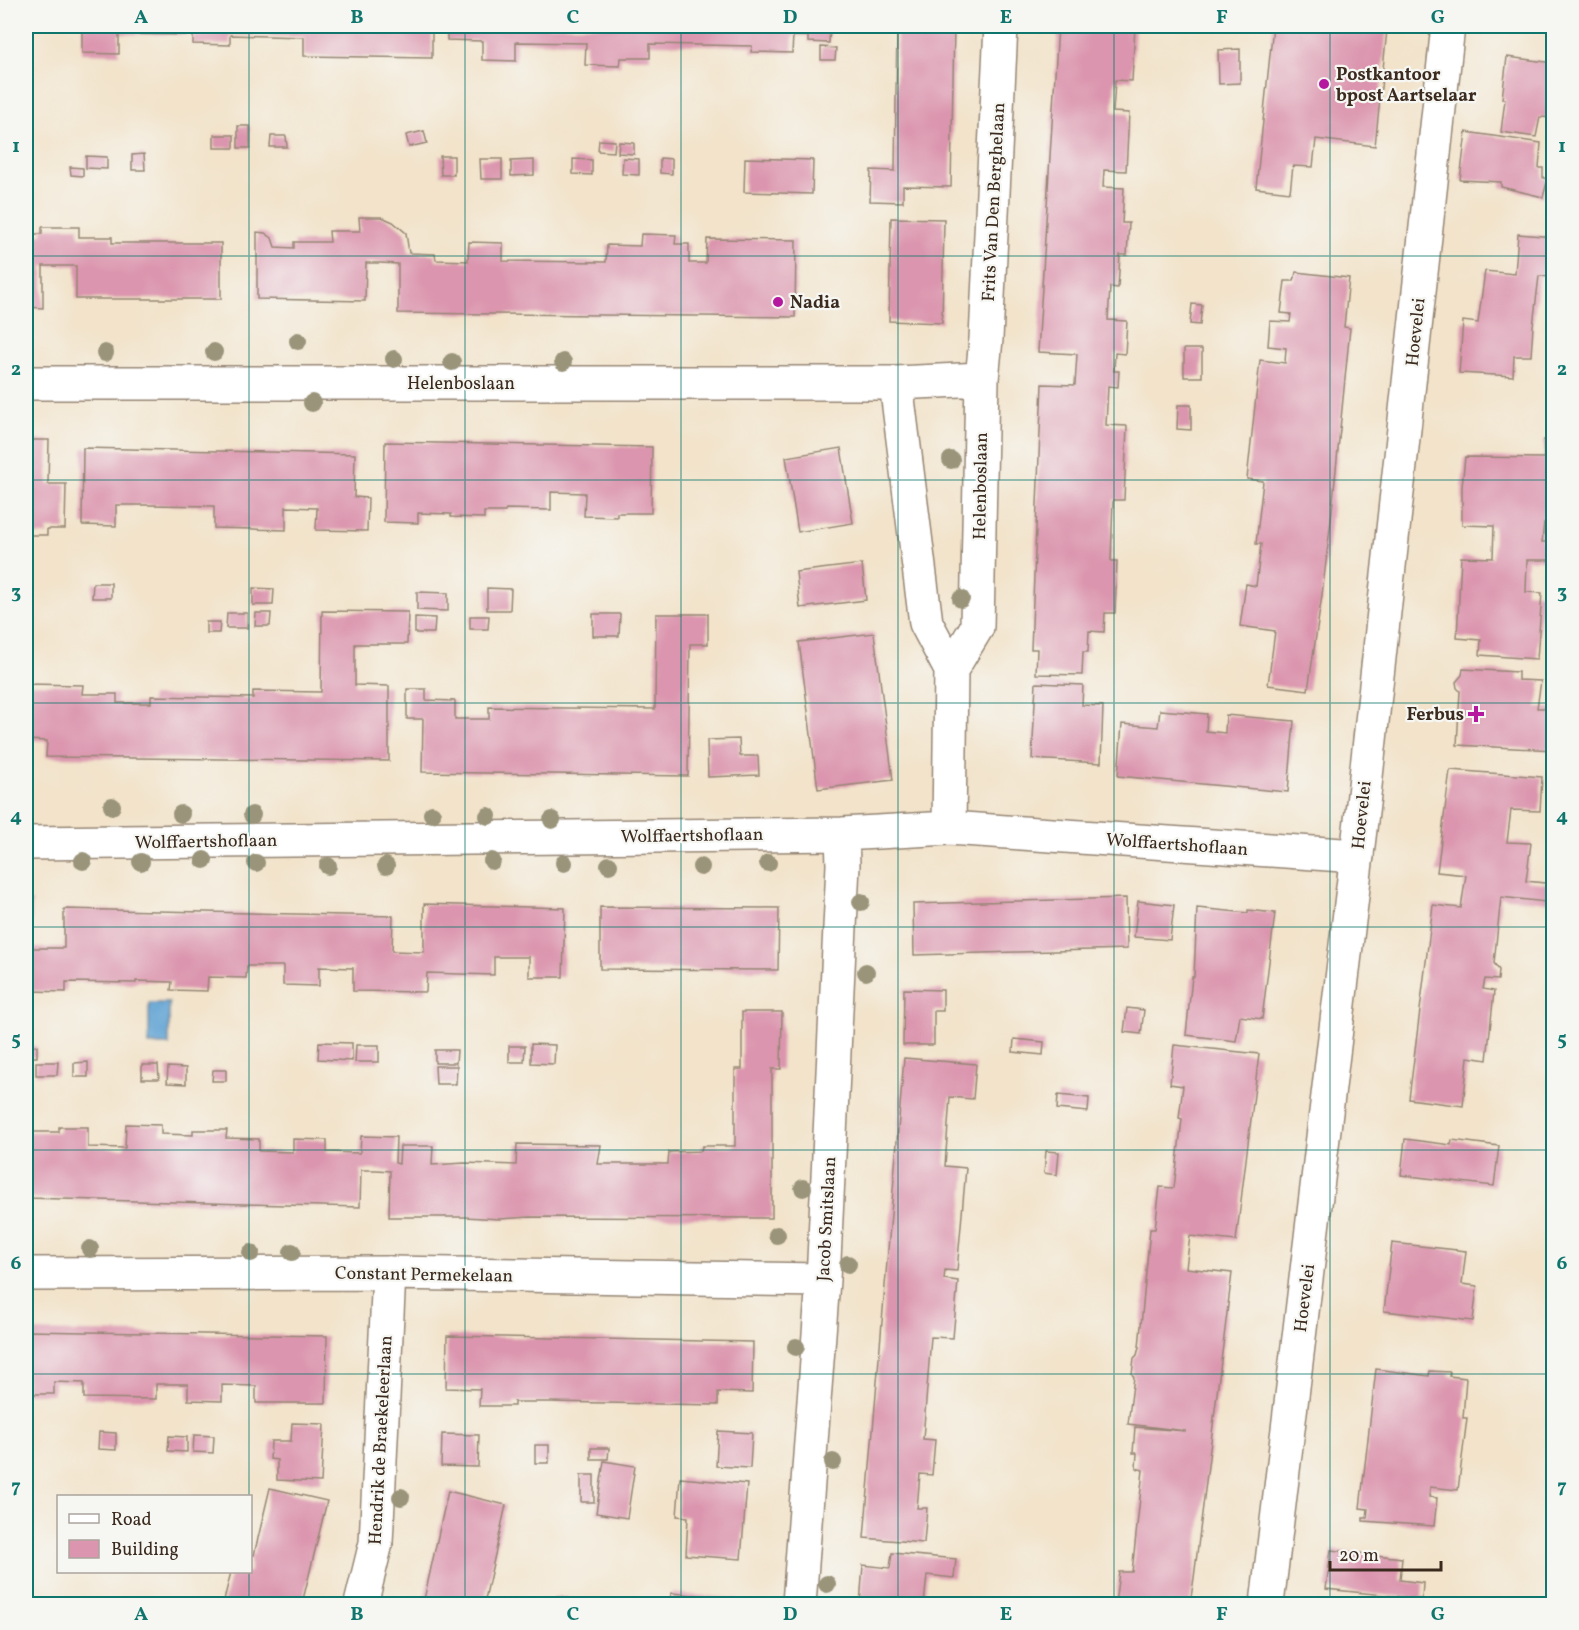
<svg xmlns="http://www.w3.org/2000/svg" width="1579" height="1630" font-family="Vollkorn,serif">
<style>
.water{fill:#5fa2d3;stroke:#4d6678;stroke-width:1.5}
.building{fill:#db95ae}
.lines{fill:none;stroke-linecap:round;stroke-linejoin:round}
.minor-casing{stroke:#968674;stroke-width:36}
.tertiary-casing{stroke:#968674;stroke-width:36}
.minor{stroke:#fff;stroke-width:33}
.tertiary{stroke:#fff;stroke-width:33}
.tree{fill:#9a947a}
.grid{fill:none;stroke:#0f766e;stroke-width:1.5;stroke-opacity:0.55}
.poi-dot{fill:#b5179e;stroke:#f6f6f2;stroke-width:2}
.labels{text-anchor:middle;stroke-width:4.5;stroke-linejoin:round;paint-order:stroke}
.poi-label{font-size:18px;font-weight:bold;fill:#3b2a1e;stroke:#f6f6f2;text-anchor:start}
.street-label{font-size:18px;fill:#3b2a1e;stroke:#f6f6f2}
.neatline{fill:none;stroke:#0f766e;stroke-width:2}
.grid-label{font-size:20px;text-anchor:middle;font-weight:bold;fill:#0f766e}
</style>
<rect width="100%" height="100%" fill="#f6f6f2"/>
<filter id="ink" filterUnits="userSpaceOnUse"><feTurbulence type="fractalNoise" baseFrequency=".0167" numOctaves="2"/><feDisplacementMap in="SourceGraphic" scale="12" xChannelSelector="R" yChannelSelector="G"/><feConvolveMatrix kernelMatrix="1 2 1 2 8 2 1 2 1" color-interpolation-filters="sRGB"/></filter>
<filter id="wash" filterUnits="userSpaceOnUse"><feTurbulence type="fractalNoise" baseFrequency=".008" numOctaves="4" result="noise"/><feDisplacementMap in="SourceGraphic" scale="24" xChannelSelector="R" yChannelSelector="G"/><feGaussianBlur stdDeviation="1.35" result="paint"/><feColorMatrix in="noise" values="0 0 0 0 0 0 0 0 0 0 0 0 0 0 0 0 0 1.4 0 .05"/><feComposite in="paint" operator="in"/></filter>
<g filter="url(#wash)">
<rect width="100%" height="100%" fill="#f2e3ca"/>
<!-- water -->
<path class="water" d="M 149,1003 L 169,1003 L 169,1045 L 149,1045 Z"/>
<g id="blocks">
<!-- building -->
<path class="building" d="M 82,26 L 432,26 L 432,58 L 304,56 L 304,37 L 230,35 L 230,45 L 193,44 L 193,35 L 119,34 L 119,54 L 82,53 Z
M 447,26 L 830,26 L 829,43 L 808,42 L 808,36 L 793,36 L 792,53 L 751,52 L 752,46 L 650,44 L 650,58 L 621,58 L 620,66 L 585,65 L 586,43 L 516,42 L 516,61 L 482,60 L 482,41 L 447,40 Z
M 897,26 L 954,26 L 951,187 L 903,186 L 903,202 L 870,201 L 871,170 L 895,171 Z
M 1058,26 L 1135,26 L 1132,81 L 1115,80 L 1113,112 L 1129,113 L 1126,171 L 1104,170 L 1103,187 L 1124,188 L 1122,223 L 1129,223 L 1127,255 L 1120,255 L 1118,288 L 1110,287 L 1108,320 L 1127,321 L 1125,354 L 1115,353 L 1114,371 L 1119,371 L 1118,387 L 1108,386 L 1106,425 L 1127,426 L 1124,500 L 1113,500 L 1111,561 L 1117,561 L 1115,613 L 1105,613 L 1104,632 L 1089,631 L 1088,652 L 1083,652 L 1082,675 L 1036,674 L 1037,649 L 1031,649 L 1042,384 L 1075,385 L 1077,354 L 1038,352 Z
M 1273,26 L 1360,26 L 1387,30 L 1375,146 L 1316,139 L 1313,167 L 1293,166 L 1290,192 L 1256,188 Z
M 821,47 L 836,48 L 835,60 L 821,60 Z
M 1240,49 L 1240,83 L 1219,84 L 1218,50 Z
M 1507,57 L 1554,63 L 1554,118 L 1540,117 L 1536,137 L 1501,132 L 1505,99 L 1502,99 Z
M 238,126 L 250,126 L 250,148 L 238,148 Z
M 424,131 L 427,143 L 409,147 L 406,135 Z
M 1466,132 L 1541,143 L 1539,168 L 1543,168 L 1543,178 L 1548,179 L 1543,197 L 1501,187 L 1501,182 L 1460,180 Z
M 214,135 L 234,135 L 234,148 L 214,148 Z
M 271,136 L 286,136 L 287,147 L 270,147 Z
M 599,140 L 615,141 L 614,152 L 598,151 Z
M 619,142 L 634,143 L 634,154 L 618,153 Z
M 144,154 L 145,170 L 132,170 L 132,155 Z
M 86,156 L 107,157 L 107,169 L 86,168 Z
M 440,156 L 454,156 L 454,175 L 441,175 Z
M 623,158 L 639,159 L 639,175 L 622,174 Z
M 660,158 L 672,159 L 672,174 L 660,173 Z
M 745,158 L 813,160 L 812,194 L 744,192 Z
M 480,159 L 502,159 L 502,179 L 481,179 Z
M 573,159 L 592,160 L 592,175 L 573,174 Z
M 534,160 L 534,175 L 511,176 L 511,161 Z
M 70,167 L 83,168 L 83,176 L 71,175 Z
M 359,217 L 382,217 L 393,222 L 406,233 L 409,253 L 435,254 L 436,260 L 468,261 L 469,242 L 503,243 L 503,261 L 606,262 L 607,245 L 640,246 L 641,234 L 676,235 L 675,244 L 689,244 L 689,263 L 706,263 L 707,239 L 796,240 L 795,317 L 398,313 L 398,264 L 381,263 L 366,263 L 365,301 L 257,299 L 257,232 L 265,233 L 272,238 L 275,247 L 294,248 L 294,242 L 330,242 L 329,231 L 360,231 Z
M 891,218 L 944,219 L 942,323 L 889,321 Z
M 42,227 L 79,227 L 79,237 L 112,237 L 112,243 L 221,243 L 221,299 L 76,299 L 76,266 L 43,266 L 43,308 L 26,307 L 26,234 L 42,234 Z
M 1518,234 L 1554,237 L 1554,277 L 1539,276 L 1533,326 L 1531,356 L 1514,356 L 1513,376 L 1459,373 L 1463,321 L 1478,323 L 1485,271 L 1515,274 Z
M 1296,272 L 1349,278 L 1344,327 L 1350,328 L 1331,520 L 1322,595 L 1308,690 L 1268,685 L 1275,631 L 1240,626 L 1246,584 L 1256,586 L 1261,544 L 1256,544 L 1263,481 L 1247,479 L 1260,360 L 1285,363 L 1286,348 L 1268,346 L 1270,321 L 1290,322 L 1291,314 L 1281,313 L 1285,281 L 1294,281 Z
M 1192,304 L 1202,305 L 1200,325 L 1190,324 Z
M 1184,349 L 1202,349 L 1202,377 L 1184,377 Z
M 1178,405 L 1191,405 L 1191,430 L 1177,429 Z
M 26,440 L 49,440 L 48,484 L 66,484 L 65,529 L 47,529 L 47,535 L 26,535 Z
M 1544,440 L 1554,441 L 1554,525 L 1544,523 L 1542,542 L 1554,542 L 1554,560 L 1527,560 L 1526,592 L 1542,593 L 1537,659 L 1480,655 L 1481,640 L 1457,638 L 1461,557 L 1493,558 L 1494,526 L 1462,525 L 1462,487 L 1465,457 L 1544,458 Z
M 385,442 L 652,447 L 651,513 L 617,513 L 617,517 L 584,516 L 585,493 L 551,492 L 551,510 L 506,509 L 505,512 L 484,512 L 484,518 L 451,517 L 451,514 L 418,513 L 418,523 L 384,522 Z
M 83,448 L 355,454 L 354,497 L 368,498 L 367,531 L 316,530 L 317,508 L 286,507 L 286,530 L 214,528 L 214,506 L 150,505 L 116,505 L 116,526 L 82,525 Z
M 841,448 L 853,523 L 798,532 L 786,457 Z
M 862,564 L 866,600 L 800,608 L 796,572 Z
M 26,572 L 31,572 L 30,594 L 26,594 Z
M 93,583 L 111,583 L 111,598 L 92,598 Z
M 253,588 L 274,589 L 273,605 L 253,605 Z
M 487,588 L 511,589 L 510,610 L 487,610 Z
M 417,592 L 448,593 L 448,611 L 417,610 Z
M 322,611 L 408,612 L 407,644 L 355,644 L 355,685 L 389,686 L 389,761 L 46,757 L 47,741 L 26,740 L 26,684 L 83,685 L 82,694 L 117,694 L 117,703 L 151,703 L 151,696 L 253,698 L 253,691 L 321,692 Z
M 227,613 L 247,613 L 247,628 L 226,628 Z
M 256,613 L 271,613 L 270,626 L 255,626 Z
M 593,614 L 620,614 L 619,636 L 593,636 Z
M 656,614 L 708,614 L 708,644 L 690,644 L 688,776 L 422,772 L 423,719 L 407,719 L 407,689 L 426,689 L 426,700 L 455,701 L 455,719 L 489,719 L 489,707 L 655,709 Z
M 470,616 L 489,616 L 488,629 L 470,629 Z
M 415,617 L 435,618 L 434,633 L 415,633 Z
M 206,622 L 220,622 L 219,633 L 206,633 Z
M 874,633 L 893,780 L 818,789 L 799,642 Z
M 1463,669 L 1518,672 L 1518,680 L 1541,681 L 1537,708 L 1554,708 L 1551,729 L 1554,729 L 1554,750 L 1457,745 L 1460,691 L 1457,688 L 1456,682 L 1462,675 Z
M 1036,683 L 1083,685 L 1082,705 L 1103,706 L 1101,763 L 1032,759 Z
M 1160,710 L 1207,714 L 1206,731 L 1225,733 L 1226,715 L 1294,721 L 1288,792 L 1118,776 L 1122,724 L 1158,727 Z
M 739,739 L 740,756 L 758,756 L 759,775 L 708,777 L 707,740 Z
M 1450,770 L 1542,777 L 1540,811 L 1511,810 L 1507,842 L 1531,843 L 1526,881 L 1554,884 L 1554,903 L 1501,897 L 1494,963 L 1499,970 L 1498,980 L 1485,979 L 1483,989 L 1494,991 L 1487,1060 L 1468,1057 L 1463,1106 L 1409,1099 L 1433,905 L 1461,908 L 1466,875 L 1437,872 Z
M 1126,898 L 1127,949 L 914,955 L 913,904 Z
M 26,901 L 32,901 L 31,948 L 64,948 L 64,909 L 393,916 L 392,951 L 424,952 L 424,904 L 565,908 L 563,977 L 529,977 L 529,957 L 494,957 L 494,975 L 427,973 L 426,992 L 353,991 L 353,968 L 319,967 L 319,986 L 283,985 L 283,966 L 247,966 L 246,978 L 208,977 L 207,991 L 171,990 L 172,982 L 136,981 L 136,983 L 66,982 L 66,992 L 31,991 L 31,974 L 26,974 Z
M 1138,901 L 1174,905 L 1170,940 L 1134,937 Z
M 600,907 L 779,908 L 778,970 L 600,969 Z
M 1197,908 L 1248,913 L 1248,910 L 1275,913 L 1262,1019 L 1240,1016 L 1236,1041 L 1186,1035 L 1192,977 L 1194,977 Z
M 904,989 L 943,990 L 943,1011 L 934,1011 L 934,1045 L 903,1045 Z
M 1127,1008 L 1144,1010 L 1141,1034 L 1124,1032 Z
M 742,1012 L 782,1012 L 781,1069 L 772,1069 L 772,1218 L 529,1217 L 500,1219 L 465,1217 L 389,1217 L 390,1171 L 377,1170 L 361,1170 L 360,1207 L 26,1198 L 27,1132 L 59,1132 L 59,1127 L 88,1127 L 88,1147 L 125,1148 L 126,1124 L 161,1125 L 161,1134 L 193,1135 L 193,1130 L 227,1130 L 226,1138 L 259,1139 L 259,1151 L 293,1152 L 293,1139 L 327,1140 L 327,1152 L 360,1153 L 361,1136 L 396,1137 L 395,1163 L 399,1164 L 400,1146 L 433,1146 L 432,1165 L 465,1163 L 516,1165 L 517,1144 L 601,1145 L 598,1164 L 668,1164 L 669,1152 L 701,1151 L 702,1146 L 735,1146 L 735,1069 L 742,1069 Z
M 1014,1039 L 1044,1042 L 1043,1055 L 1013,1052 Z
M 319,1042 L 352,1043 L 352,1061 L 318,1059 Z
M 531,1044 L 555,1045 L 554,1064 L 531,1063 Z
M 356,1045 L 379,1045 L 379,1062 L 355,1062 Z
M 1174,1045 L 1259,1054 L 1236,1241 L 1190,1236 L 1186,1268 L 1232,1273 L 1194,1578 L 1190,1604 L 1115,1604 L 1119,1572 L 1132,1572 L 1143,1470 L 1136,1468 L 1137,1453 L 1133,1453 L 1135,1427 L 1186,1431 L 1128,1424 L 1134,1377 L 1132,1374 L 1134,1358 L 1137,1355 L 1139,1347 L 1150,1229 L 1155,1229 L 1160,1187 L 1174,1188 L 1182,1119 L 1179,1118 L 1183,1086 L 1170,1084 Z
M 26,1046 L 37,1046 L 37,1057 L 26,1057 Z
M 509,1046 L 525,1046 L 524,1062 L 509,1062 Z
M 435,1050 L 457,1050 L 456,1063 L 435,1063 Z
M 904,1058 L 976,1064 L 973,1099 L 950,1097 L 945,1166 L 966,1168 L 957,1271 L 945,1270 L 944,1279 L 958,1281 L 953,1338 L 931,1337 L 923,1439 L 935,1440 L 932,1475 L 920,1474 L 917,1508 L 927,1508 L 924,1543 L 864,1538 Z
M 36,1062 L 58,1062 L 57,1075 L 36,1075 Z
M 88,1062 L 88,1077 L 74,1077 L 74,1063 Z
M 142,1065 L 158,1065 L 159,1079 L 142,1079 Z
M 435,1066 L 457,1066 L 456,1084 L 436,1084 Z
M 168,1067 L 186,1068 L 186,1084 L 167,1083 Z
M 213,1070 L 226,1070 L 226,1081 L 212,1081 Z
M 1058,1095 L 1089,1098 L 1088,1112 L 1057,1109 Z
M 1405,1139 L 1451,1145 L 1452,1140 L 1499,1146 L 1494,1186 L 1401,1175 Z
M 1046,1151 L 1059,1152 L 1057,1175 L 1044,1173 Z
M 1392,1243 L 1466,1251 L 1462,1284 L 1477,1286 L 1473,1321 L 1384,1311 Z
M 26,1331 L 327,1336 L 326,1403 L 256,1403 L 256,1386 L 222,1385 L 222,1401 L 188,1400 L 188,1384 L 156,1384 L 156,1399 L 84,1398 L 84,1383 L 54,1382 L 54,1394 L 26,1394 Z
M 447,1336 L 753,1342 L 752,1393 L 718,1392 L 718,1405 L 549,1402 L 514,1402 L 514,1406 L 479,1406 L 480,1389 L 446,1388 Z
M 1376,1369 L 1429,1376 L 1430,1371 L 1450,1372 L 1449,1376 L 1466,1378 L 1463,1418 L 1467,1418 L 1458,1490 L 1430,1487 L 1429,1497 L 1437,1498 L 1434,1526 L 1363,1521 L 1363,1518 L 1367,1518 L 1368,1509 L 1360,1508 Z
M 292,1423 L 324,1424 L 321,1482 L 277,1480 L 277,1460 L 270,1459 L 271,1441 L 291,1441 Z
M 718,1431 L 752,1433 L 750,1468 L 716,1466 Z
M 99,1432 L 116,1433 L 116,1450 L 98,1449 Z
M 442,1434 L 479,1435 L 478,1467 L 441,1466 Z
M 194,1435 L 214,1436 L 213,1453 L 193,1452 Z
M 169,1436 L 187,1437 L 187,1452 L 168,1451 Z
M 535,1445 L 549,1445 L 549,1463 L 535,1463 Z
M 591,1448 L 609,1448 L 608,1459 L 591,1459 Z
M 604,1461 L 635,1466 L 627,1518 L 596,1513 Z
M 581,1475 L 594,1475 L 594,1502 L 581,1502 Z
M 680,1478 L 747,1484 L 741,1559 L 686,1555 L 688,1517 L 677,1516 Z
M 270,1488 L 327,1501 L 302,1604 L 223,1604 L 231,1572 L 250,1572 L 250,1554 L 254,1555 Z
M 448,1491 L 506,1505 L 484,1604 L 423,1604 Z
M 1331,1550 L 1402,1558 L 1400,1580 L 1423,1583 L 1422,1599 L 1326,1589 Z
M 892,1553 L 956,1559 L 954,1578 L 927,1575 L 924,1604 L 860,1604 L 863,1565 L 890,1568 Z
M 671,1593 L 738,1599 L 738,1604 L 670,1604 Z
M 557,1596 L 580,1601 L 579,1604 L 555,1604 Z"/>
</g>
</g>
<g filter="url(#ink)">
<use href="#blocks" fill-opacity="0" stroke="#968674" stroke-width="1.5"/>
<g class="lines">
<defs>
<path id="minor" d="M 26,383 L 896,383 L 982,379
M 896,383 L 926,623 L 951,670 L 949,828
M 951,670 L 977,627 L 982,379 L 986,339 L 1001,26
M 26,843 L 842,834 L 949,828 L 1357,856
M 26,1274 L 389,1273 L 823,1280
M 361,1604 L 376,1543 L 389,1273
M 799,1604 L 823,1280 L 843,865 L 842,834"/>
<path id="tertiary" d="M 1267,1604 L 1363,804 L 1448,26"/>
</defs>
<!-- minor casing -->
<use href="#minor" class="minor-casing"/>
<!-- tertiary casing -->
<use href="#tertiary" class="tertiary-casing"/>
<!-- minor -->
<use href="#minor" class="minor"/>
<!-- tertiary -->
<use href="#tertiary" class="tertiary"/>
</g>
<!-- trees -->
<g class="tree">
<circle cx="298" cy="341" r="9"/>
<circle cx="214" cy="352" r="9"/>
<circle cx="105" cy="353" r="9"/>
<circle cx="394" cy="359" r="9"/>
<circle cx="452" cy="362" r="9"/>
<circle cx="563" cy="362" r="9"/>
<circle cx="312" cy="403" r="9"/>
<circle cx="951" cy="460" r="9"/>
<circle cx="961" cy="599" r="9"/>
<circle cx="112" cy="806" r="9"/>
<circle cx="181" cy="814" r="9"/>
<circle cx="432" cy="814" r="9"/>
<circle cx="252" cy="815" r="9"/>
<circle cx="488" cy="816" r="9"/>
<circle cx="552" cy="820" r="9"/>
<circle cx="204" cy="860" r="9"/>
<circle cx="83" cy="861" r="9"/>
<circle cx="492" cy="861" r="9"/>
<circle cx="141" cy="862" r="9"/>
<circle cx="256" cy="863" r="9"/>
<circle cx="564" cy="863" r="9"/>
<circle cx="768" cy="863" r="9"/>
<circle cx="609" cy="865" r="9"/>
<circle cx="328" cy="866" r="9"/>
<circle cx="386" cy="866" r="9"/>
<circle cx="701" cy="867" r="9"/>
<circle cx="861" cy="902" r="9"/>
<circle cx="866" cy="972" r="9"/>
<circle cx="803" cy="1188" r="9"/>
<circle cx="777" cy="1235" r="9"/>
<circle cx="90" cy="1249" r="9"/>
<circle cx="292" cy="1252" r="9"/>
<circle cx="251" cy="1253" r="9"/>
<circle cx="848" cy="1264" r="9"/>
<circle cx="796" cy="1347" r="9"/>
<circle cx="833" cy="1462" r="9"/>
<circle cx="401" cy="1497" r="9"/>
<circle cx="827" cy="1584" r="9"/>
</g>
</g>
<!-- grid -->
<path class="grid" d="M 249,26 L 249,1496M 465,26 L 465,1604M 681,26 L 681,1604M 898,26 L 898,1604M 1114,26 L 1114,1604M 1330,26 L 1330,1604M 26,256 L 1554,256M 26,480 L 1554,480M 26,703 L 1554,703M 26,927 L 1554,927M 26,1150 L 1554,1150M 26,1374 L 1554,1374M 249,1572 L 249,1604"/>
<!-- markers -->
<g class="poi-dot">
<circle cx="1324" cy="84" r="6"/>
<circle cx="778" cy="302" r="6"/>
<path d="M1473 705h6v6h6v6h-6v6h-6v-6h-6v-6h6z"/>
</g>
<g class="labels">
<!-- poi labels -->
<g class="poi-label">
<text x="1336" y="80">Postkantoor<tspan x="1336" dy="21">bpost Aartselaar</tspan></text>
<text x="790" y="308">Nadia</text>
<text x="1464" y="720" text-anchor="end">Ferbus</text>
</g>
<!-- street labels -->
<g class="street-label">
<text transform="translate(993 202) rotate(-87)" y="6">Frits Van Den Berghelaan</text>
<text transform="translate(1415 332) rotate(-84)" y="6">Hoevelei</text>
<text x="461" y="389">Helenboslaan</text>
<text transform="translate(980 486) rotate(-89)" y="6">Helenboslaan</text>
<text transform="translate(1361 815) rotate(-84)" y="6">Hoevelei</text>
<text transform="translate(692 835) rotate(-1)" y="6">Wolffaertshoflaan</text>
<text transform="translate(206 841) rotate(-1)" y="6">Wolffaertshoflaan</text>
<text transform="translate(1177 844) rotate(4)" y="6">Wolffaertshoflaan</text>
<text transform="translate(826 1219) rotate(-87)" y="6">Jacob Smitslaan</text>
<text transform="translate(424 1274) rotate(1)" y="6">Constant Permekelaan</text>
<text transform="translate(1304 1298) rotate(-83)" y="6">Hoevelei</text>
<text transform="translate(380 1440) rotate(-87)" y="6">Hendrik de Braekeleerlaan</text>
</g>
</g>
<!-- margin -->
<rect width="1579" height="1630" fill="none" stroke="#f6f6f2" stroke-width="66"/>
<!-- legend -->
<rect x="57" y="1495" width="195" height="78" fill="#f6f6f2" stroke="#aba49d" stroke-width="1.5"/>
<rect x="69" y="1514" width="30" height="9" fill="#ffffff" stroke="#aba49d" stroke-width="1.5"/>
<text x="111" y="1525" font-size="18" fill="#3b2a1e">Road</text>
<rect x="69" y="1540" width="30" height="18" fill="#db95ae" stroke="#aba49d" stroke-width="1.5"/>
<text x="111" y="1555" font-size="18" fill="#3b2a1e">Building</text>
<!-- scale -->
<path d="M1330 1561v9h111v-9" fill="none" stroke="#3b2a1e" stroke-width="3"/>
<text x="1339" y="1561" font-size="18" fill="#3b2a1e" stroke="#f6f6f2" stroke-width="4.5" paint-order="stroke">20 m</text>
<rect x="33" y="33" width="1513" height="1564" class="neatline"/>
<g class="grid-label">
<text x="141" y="23">A</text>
<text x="357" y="23">B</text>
<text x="573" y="23">C</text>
<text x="790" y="23">D</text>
<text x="1006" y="23">E</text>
<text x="1222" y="23">F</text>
<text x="1438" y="23">G</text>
<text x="16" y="152">1</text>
<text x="1562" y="152">1</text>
<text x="16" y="375">2</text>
<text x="1562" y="375">2</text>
<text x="16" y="598">3</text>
<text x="1562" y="598">3</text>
<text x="16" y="822">4</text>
<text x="1562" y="822">4</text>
<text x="16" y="1045">5</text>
<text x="1562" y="1045">5</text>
<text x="16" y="1269">6</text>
<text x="1562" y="1269">6</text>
<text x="16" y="1492">7</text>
<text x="1562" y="1492">7</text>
<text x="141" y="1620">A</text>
<text x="357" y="1620">B</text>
<text x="573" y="1620">C</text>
<text x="790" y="1620">D</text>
<text x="1006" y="1620">E</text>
<text x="1222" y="1620">F</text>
<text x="1438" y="1620">G</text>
</g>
</svg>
